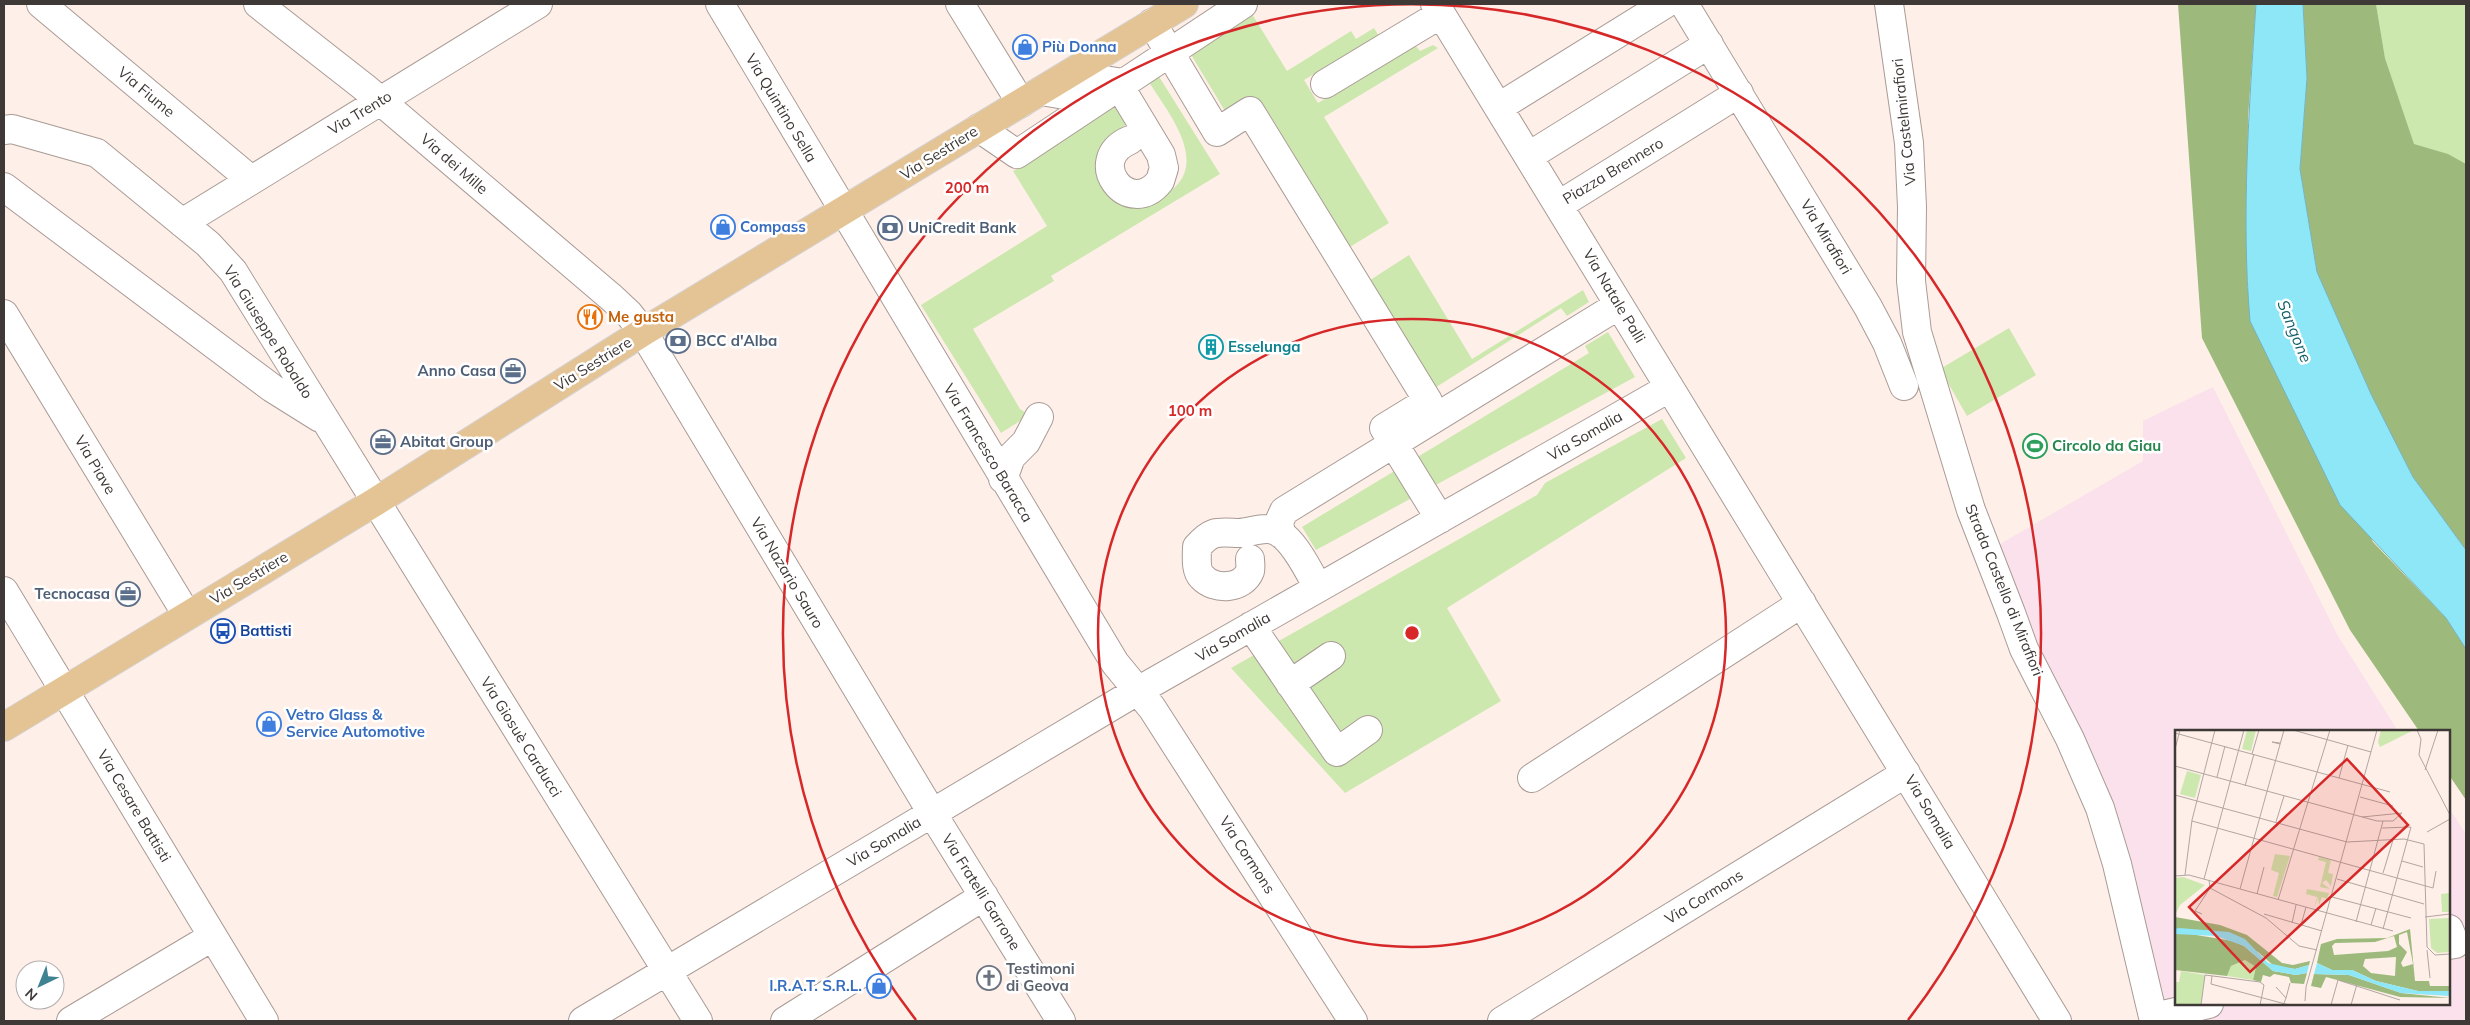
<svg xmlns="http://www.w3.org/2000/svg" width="2470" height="1025" font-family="Mulish,sans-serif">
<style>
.industrial{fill:#fae1eb}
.green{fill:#cde8af}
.forest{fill:#9dba7c}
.water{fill:#8de7f7;stroke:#75b2bd}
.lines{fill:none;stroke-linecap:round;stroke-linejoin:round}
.minor-casing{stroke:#a99b95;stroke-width:30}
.major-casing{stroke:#d5d3d3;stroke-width:30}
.minor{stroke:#fff;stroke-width:28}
.major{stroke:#e4c494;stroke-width:28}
.ring{fill:none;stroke:#d62828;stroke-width:2.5}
.labels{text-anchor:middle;stroke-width:5;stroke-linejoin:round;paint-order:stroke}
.shop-label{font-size:15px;font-weight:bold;fill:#366cbe;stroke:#fff;text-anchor:start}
.street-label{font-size:15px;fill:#3e3836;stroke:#fff}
.service-label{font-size:15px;font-weight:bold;fill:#4e5e75;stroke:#fff;text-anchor:start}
.food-label{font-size:15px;font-weight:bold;fill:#c56008;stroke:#fff;text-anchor:start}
.culture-label{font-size:15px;font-weight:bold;fill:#0d838f;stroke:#fff;text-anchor:start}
.leisure-label{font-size:15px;font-weight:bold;fill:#27864d;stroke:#fff;text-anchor:start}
.transit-label{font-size:15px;font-weight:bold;fill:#164399;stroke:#fff;text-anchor:start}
.worship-label{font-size:15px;font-weight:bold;fill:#5b616d;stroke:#fff;text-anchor:start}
.water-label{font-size:16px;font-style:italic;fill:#115e69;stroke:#fff}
.inset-road{fill:none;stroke:#b1a6a1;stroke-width:1}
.view{fill:#d62828;fill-opacity:0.15;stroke:#d62828;stroke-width:2.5}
.inset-edge{fill:none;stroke:#3e3836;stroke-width:2.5}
.centre{fill:#d62828;stroke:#fff;stroke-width:2.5}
.ring-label{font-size:15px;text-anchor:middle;font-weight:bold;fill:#d62828;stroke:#fff;stroke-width:5;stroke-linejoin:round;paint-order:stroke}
</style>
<rect width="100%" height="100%" fill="#feefe8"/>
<!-- industrial -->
<path class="industrial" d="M 2213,387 L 2338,636 L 2398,731 L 2176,731 L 2176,1004 L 2449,1004 L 2449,808 L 2466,834 L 2466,1021 L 2170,1021 L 2053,682 L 1995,547 L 2143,461 L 2143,421 Z"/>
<!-- green -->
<path class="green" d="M 2376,4 L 2466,4 L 2466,166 L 2414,145 L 2385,58 Z
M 1252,14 L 1287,71 L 1351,31 L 1356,39 L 1374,28 L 1379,36 L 1304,80 L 1318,103 L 1415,45 L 1420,51 L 1433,45 L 1438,48 L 1324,117 L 1389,223 L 1345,250 L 1251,101 L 1228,116 L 1190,53 Z
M 1158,75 L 1220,174 L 1051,276 L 1054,281 L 973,329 L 1020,409 L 1026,413 L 1023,419 L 1001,433 L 921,305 L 1047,226 L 1013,171 L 1123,101 L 1135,117 L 1105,141 L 1102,156 L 1156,199 C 1161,196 1168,193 1173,189 C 1208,159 1166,110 1149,82 Z
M 1409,255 L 1472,359 L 1583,290 L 1589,302 L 1567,316 L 1561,308 L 1430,391 L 1364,284 Z
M 2009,328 L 2036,375 L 1967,416 L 1940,369 Z
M 1608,332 L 1635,377 L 1316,550 L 1302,527 L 1589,353 L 1585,346 Z
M 1662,419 L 1686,458 L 1447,608 L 1501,701 L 1345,793 L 1231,668 L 1537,495 L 1545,483 Z"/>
<!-- forest -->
<path class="forest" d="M 2178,4 L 2256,4 L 2248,118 L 2247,287 L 2373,542 L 2446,618 L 2466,649 L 2466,800 L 2449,775 L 2449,731 L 2419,731 L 2350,630 L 2202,338 Z
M 2303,4 L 2376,4 L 2385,58 L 2414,144 L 2448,154 L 2466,164 L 2466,550 L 2413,477 L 2371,394 L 2317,272 L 2300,169 L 2307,78 Z"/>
<!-- water -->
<path class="water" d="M 2256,4 L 2303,4 L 2307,78 L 2300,169 L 2317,272 L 2371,394 L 2413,477 L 2466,550 L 2466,649 L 2446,618 L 2340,505 L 2250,321 C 2241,216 2249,109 2256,4 Z"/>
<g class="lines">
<defs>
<path id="minor" d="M 41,4 L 250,179
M 258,4 L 364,87 L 612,298 L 629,314 L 643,332 L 932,813 L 1061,1021
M 720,4 L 1115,663 L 1152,708 L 1353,1021
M 960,4 L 1021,103
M 1435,4 L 2057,1021
M 1684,4 L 1868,307 L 1887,343 L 1904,386
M 1889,4 L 1909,143 L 1912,207 L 1911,281 L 1917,332 L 1971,510 L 2011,613 L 2024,649 L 2070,739 L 2100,808 L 2117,864 L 2154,1021
M 1152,23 L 1217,132 L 1250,111 L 1428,401 L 1384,428 L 1440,519
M 1325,84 L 1441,14
M 1041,91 L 1065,95 L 1104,80 L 1117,82 L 1161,155 L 1164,168 L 1160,181 C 1129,220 1083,160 1130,140
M 1499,107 L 1665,4
M 979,128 L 1017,154 L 1243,4
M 4,130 L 12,129 L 97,153 L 208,244 L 233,271 L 698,1021
M 1529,156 L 1709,44
M 4,187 L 272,388 L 320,418
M 1559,205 L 1739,93
M 182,223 L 538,4
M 4,314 L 187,615
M 1003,479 L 1011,457 L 1026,442 L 1039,417
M 1281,534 L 1279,522 L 1284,511 L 1619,305
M 1250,559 C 1250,562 1251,568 1250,571 C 1243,589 1215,591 1202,577 C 1195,570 1197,556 1197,547 C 1212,530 1217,532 1238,533 C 1248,533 1259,528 1269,529 C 1290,531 1309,571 1318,588
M 4,591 L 264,1021
M 1251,626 L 1337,752 L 1368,730
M 1290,684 L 1331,656
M 1532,778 L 1802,603
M 2449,929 L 2455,944 L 2449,945
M 2154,1017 L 2209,1004
M 71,1021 L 212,937
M 583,1021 L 1122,700 L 1669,388
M 785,1021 L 984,896
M 1502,1021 L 1906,773"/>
<path id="major" d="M 4,727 L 375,502 L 643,332 L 1184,4"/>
</defs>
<!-- minor casing -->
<use href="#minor" class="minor-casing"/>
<!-- major casing -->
<use href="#major" class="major-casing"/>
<!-- minor -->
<use href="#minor" class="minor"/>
<!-- major -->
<use href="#major" class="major"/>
</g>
<!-- distance rings -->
<g class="ring">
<circle cx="1412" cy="633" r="314"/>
<path d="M916 1020A629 629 0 1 1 1908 1020"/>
</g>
<!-- icons -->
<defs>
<symbol id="shop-ring" viewBox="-11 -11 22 22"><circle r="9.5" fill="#fff" stroke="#3f7fe0" stroke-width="1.5"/><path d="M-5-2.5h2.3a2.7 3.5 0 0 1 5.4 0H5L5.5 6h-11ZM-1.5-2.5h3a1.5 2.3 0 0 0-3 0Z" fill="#3f7fe0"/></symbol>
<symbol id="bank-ring" viewBox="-11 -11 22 22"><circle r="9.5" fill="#fff" stroke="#5c6f8a" stroke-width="1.5"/><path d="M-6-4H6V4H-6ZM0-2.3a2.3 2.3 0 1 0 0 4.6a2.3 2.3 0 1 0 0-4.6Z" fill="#5c6f8a"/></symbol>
<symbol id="restaurant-ring" viewBox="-11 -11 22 22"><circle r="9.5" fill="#fff" stroke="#e8710a" stroke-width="1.5"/><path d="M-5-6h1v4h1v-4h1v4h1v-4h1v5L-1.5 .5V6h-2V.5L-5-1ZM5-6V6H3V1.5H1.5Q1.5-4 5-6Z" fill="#e8710a"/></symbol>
<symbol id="building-ring" viewBox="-11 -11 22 22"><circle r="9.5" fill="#fff" stroke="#0f9aa8" stroke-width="1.5"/><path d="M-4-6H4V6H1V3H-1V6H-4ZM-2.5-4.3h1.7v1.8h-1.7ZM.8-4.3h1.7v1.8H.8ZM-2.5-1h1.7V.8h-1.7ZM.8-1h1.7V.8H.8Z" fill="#0f9aa8"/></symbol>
<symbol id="office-ring" viewBox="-11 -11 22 22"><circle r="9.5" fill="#fff" stroke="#5c6f8a" stroke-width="1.5"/><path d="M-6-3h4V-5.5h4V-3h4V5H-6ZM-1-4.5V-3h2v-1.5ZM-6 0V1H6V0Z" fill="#5c6f8a"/></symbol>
<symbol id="stadium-ring" viewBox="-11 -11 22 22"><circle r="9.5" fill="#fff" stroke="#2e9e5b" stroke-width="1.5"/><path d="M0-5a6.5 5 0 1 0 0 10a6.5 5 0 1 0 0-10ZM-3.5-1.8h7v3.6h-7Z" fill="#2e9e5b"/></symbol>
<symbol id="bus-ring" viewBox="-11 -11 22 22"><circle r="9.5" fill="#fff" stroke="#1a4fb4" stroke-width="1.5"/><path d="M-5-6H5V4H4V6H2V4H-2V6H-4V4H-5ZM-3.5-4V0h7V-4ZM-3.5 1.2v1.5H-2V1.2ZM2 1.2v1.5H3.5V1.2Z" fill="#1a4fb4"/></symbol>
<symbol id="church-ring" viewBox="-11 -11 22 22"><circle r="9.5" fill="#fff" stroke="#6b7280" stroke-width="1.5"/><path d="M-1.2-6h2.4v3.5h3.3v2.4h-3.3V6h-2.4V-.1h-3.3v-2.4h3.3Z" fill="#6b7280"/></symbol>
</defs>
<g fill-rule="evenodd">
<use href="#shop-ring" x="1011" y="33" width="28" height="28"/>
<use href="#shop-ring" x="709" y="213" width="28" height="28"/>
<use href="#bank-ring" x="876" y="214" width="28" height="28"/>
<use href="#restaurant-ring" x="576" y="303" width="28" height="28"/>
<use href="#bank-ring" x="664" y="327" width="28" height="28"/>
<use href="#building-ring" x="1197" y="333" width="28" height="28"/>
<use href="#office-ring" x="499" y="357" width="28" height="28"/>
<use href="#office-ring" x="369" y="428" width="28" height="28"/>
<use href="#stadium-ring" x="2021" y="432" width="28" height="28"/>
<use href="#office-ring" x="114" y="580" width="28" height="28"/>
<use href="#bus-ring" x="209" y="617" width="28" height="28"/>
<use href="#shop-ring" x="255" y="710" width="28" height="28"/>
<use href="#church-ring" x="975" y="964" width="28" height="28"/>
<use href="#shop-ring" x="865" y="972" width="28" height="28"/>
</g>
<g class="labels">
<!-- shop labels -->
<g class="shop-label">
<text x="1042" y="52">Più Donna</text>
<text x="740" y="232">Compass</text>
<text x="286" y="720">Vetro Glass &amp;<tspan x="286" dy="17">Service Automotive</tspan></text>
<text x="862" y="991" text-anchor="end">I.R.A.T. S.R.L.</text>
</g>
<!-- street labels -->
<g class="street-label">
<text transform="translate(146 92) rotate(40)" y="5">Via Fiume</text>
<text transform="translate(781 108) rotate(59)" y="5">Via Quintino Sella</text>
<text transform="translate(360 113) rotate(-31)" y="5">Via Trento</text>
<text transform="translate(1904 122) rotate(-96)" y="5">Via Castelmirafiori</text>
<text transform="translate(939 153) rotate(-32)" y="5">Via Sestriere</text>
<text transform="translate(454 164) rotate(41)" y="5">Via dei Mille</text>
<text transform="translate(1613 171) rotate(-31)" y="5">Piazza Brennero</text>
<text transform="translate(1826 237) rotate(59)" y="5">Via Mirafiori</text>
<text transform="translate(1614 296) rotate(59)" y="5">Via Natale Palli</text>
<text transform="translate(268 332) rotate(58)" y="5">Via Giuseppe Robaldo</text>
<text transform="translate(593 364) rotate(-32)" y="5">Via Sestriere</text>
<text transform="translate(1585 436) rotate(-30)" y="5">Via Somalia</text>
<text transform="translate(988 453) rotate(59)" y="5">Via Francesco Baracca</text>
<text transform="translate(95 465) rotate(59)" y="5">Via Piave</text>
<text transform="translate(787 573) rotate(59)" y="5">Via Nazario Sauro</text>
<text transform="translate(249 578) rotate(-31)" y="5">Via Sestriere</text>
<text transform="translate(2004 590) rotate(68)" y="5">Strada Castello di Mirafiori</text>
<text transform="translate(1233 637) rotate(-30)" y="5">Via Somalia</text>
<text transform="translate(521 737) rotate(58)" y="5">Via Giosuè Carducci</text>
<text transform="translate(134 806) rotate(59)" y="5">Via Cesare Battisti</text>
<text transform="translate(1930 812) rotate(59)" y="5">Via Somalia</text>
<text transform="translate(884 842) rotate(-31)" y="5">Via Somalia</text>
<text transform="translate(1247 855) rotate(57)" y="5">Via Cormons</text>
<text transform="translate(981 892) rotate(58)" y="5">Via Fratelli Garrone</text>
<text transform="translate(1704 897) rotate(-32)" y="5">Via Cormons</text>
</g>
<!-- service labels -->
<g class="service-label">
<text x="908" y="233">UniCredit Bank</text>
<text x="696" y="346">BCC d'Alba</text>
<text x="496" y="376" text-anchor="end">Anno Casa</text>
<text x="400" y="447">Abitat Group</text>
<text x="110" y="599" text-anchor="end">Tecnocasa</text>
</g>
<!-- food labels -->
<g class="food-label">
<text x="608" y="322">Me gusta</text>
</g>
<!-- culture labels -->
<g class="culture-label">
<text x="1228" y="352">Esselunga</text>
</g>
<!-- leisure labels -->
<g class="leisure-label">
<text x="2052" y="451">Circolo da Giau</text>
</g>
<!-- transit labels -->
<g class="transit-label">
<text x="240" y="636">Battisti</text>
</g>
<!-- worship labels -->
<g class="worship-label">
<text x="1006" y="974">Testimoni<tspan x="1006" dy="17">di Geova</tspan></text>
</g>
<!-- water labels -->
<g class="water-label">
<text transform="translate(2295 331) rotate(68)" y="6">Sangone</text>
</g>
</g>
<!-- overview -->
<g transform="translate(2175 730)">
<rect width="275" height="275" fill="#feefe8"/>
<path d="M 72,0 L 81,0 L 76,21 L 67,19 ZM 206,0 L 239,0 L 205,17 L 203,12 ZM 12,41 L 26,45 L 20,68 L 5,64 ZM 100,124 L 115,126 L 102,167 L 98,166 L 104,143 L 96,140 ZM 144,127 L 156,130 L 153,143 L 158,144 L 156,156 L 151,150 L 147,153 L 155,159 L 145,157 L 151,132 L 143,130 ZM 8,147 L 30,155 L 5,175 L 0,185 L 0,148 ZM 132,159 L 154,163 L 152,169 L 147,167 L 144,175 L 143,167 L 139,178 L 142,167 L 131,164 ZM 275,163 L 275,182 L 267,182 L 266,164 ZM 274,188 L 275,222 L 262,223 L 256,218 L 254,189 ZM 70,230 L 81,237 L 78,250 L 52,246 L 56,236 ZM 6,241 L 30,245 L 26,275 L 0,275 L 0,252 L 4,252 Z" fill="#cde8af"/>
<path d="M 0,187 L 45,195 L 72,205 L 107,233 L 118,235 L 135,231 L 134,235 L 120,239 L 99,236 L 83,222 L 40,201 L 0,199 ZM 235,199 L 240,251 L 254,251 L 255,256 L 275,256 L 275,261 L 243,261 L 201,251 L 177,240 L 157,240 L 142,233 L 146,214 L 162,209 L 212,208 ZM 232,202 L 238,234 L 228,237 L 226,233 L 232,222 L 224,214 L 224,205 ZM 219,206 L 222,217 L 213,221 L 159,225 L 157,216 L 160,213 L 200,212 ZM 221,227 L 220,246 L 196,243 L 188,236 L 190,229 ZM 3,202 L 58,211 L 69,216 L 98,241 L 121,245 L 132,243 L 129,254 L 116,253 L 114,247 L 99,244 L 95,247 L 88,245 L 86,252 L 78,250 L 81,237 L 70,230 L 56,236 L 52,246 L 0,240 L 0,204 ZM 139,244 L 174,245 L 226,263 L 275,268 L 225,267 L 151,247 L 146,258 L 136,256 Z" fill="#9dba7c" fill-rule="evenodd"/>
<path d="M 4,198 L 54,202 L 70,209 L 93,233 L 120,239 L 134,235 L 132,243 L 121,245 L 98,241 L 69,216 L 41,206 L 0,204 L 0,199 ZM 142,233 L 157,240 L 177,240 L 201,251 L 243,261 L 275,261 L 275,266 L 226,263 L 174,245 L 139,244 Z" fill="#8de7f7"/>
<path class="inset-road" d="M 118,0 L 196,22M 242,0 L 246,9 L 244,25 L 275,85M 0,3 L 215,62M 105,14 L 97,12 L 105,13M 0,19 L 5,0M 77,24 L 84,0M 0,36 L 202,91 L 218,91 L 227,83 L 187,87M 250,40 L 263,0M 42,47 L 50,16M 164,48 L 173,15M 70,56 L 79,24M 0,65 L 172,112 L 229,109 L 249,114 L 252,217 L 260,225 L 275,224M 185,67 L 218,76M 17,91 L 258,158 L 261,141M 101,92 L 109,66M 207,98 L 236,97 L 208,199M 252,102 L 275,89M 227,131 L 248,137M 208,143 L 218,110M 10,145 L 17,90 L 40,0M 0,146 L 14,145 L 218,201M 29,149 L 69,0M 162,149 L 249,174M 34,150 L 35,158 L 91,188 L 124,216 L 142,220M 65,159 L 109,0M 82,164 L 89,137M 157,167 L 236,188M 103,170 L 155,0M 27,184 L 20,181 L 35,158M 89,184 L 147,201M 250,187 L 275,184M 181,192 L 208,91M 117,193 L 121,175M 126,195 L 131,177M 196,195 L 201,178M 252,220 L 255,248M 37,246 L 36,254 L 114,275M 101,257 L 111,268 L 109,273M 111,268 L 115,253M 130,271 L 131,257 L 202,0M 26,275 L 30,245 L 85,252 L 89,255 L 85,275M 156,275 L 163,250 L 225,270M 176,275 L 182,254"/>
<path class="view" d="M 172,29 L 233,95 L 75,242 L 14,177 Z"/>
<rect width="275" height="275" class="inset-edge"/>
</g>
<circle cx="1412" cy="633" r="8" class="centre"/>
<g class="ring-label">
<text x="967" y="193">200 m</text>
<text x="1190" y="416">100 m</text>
</g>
<!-- border -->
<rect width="2470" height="1025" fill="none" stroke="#3e3836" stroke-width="10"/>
<!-- north arrow -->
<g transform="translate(40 985) rotate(223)"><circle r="24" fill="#ffffff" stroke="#b2afaf"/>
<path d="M0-4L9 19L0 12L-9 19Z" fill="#3f8292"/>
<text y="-8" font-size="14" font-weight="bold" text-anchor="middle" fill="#3e3836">N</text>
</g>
</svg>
